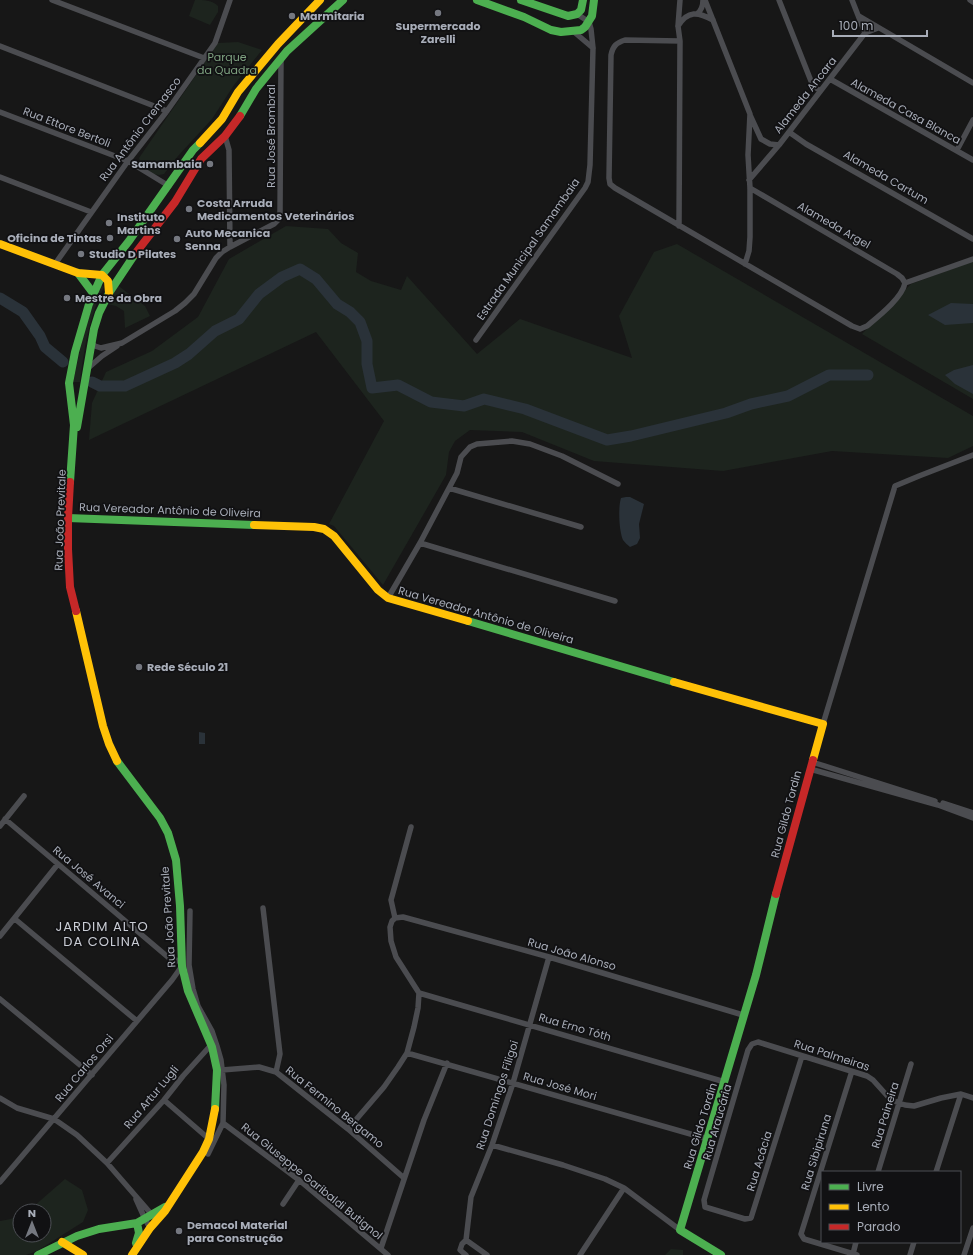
<svg xmlns="http://www.w3.org/2000/svg" width="973" height="1255" font-family="Poppins,sans-serif">
<style>
.green{fill:#1d241e}
.water{fill:#2a3239}
.lines{fill:none;stroke-linecap:round;stroke-linejoin:round}
.river{stroke:#2a3239;stroke-width:11}
.street{stroke:#4b4c50;stroke-width:5.5}
.fast{stroke:#4caf50;stroke-width:8}
.slow{stroke:#ffc107;stroke-width:8}
.jam{stroke:#c62828;stroke-width:8}
.poi-dot{fill:#757880;stroke:#111113;stroke-width:1.5}
.labels{text-anchor:middle;stroke-width:3.5;stroke-linejoin:round;paint-order:stroke}
.poi-label{font-size:11px;font-weight:bold;fill:#a8adb8;stroke:#111113;text-anchor:start}
.park-label{font-size:11px;fill:#7fa381;stroke:#111113}
.street-label{font-size:11px;fill:#a8adb8;stroke:#111113}
.quarter-label{font-size:13px;letter-spacing:1px;fill:#c9ccd4;stroke:#111113}
</style>
<rect width="100%" height="100%" fill="#171717"/>
<!-- green -->
<path class="green" d="M 195,0 C 204,0 212,0 218,6 L 218,12 L 210,25 L 189,16 Z
M 238,42 L 262,50 L 234,85 L 212,119 L 178,156 L 164,174 L 159,175 L 153,174 L 141,164 L 139,158 L 218,43 Z
M 286,226 L 328,229 L 341,243 L 358,253 L 356,272 L 371,281 L 401,290 L 407,276 L 477,354 L 520,319 L 632,358 L 619,316 L 654,252 L 677,244 L 973,416 L 973,446 L 948,458 L 832,451 L 723,471 L 594,461 L 522,432 L 470,430 L 455,441 L 449,452 L 446,475 L 383,585 L 334,526 L 329,524 L 384,421 L 316,332 L 89,440 L 92,403 L 106,372 L 152,351 L 198,317 L 229,259 Z
M 973,261 L 973,399 L 862,334 L 911,284 Z
M 100,284 L 104,287 C 89,317 84,349 80,382 L 73,382 L 84,332 Z
M 116,284 L 145,306 L 150,316 L 125,328 L 124,311 L 116,306 L 107,304 Z
M 65,1179 L 82,1190 L 88,1210 L 83,1222 L 37,1251 L 26,1255 L 0,1255 L 0,1221 L 11,1219 L 20,1214 L 20,1235 L 44,1235 L 44,1211 L 26,1211 L 33,1207 Z
M 671,1249 L 683,1250 L 683,1255 L 665,1255 Z"/>
<!-- water -->
<path class="water" d="M 951,303 L 973,304 L 973,323 L 945,325 L 928,315 Z
M 973,365 L 973,394 L 955,384 L 945,375 L 954,370 Z
M 626,497 L 630,497 L 644,504 L 639,524 L 640,538 L 637,544 L 630,547 C 628,545 625,543 623,540 C 619,531 618,507 621,498 Z
M 199,732 L 205,733 L 205,744 L 199,744 Z"/>
<g class="lines">
<!-- river -->
<path class="river" d="M 0,298 L 23,312 L 40,336 L 45,347 L 63,362
M 92,382 L 100,386 L 125,386 L 175,363 L 189,354 L 215,331 L 239,319 L 259,294 L 282,277 L 300,269 L 316,279 L 337,304 L 350,312 L 360,322 L 367,341 L 367,364 L 372,388 L 398,385 L 431,402 L 464,406 L 484,399 L 525,409 L 607,440 L 631,436 L 726,413 L 751,404 L 788,396 L 829,375 L 868,375"/>
<!-- street -->
<path class="street" d="M 52,0 L 204,58
M 705,0 L 750,114 L 748,155 L 750,188 L 750,237 L 749,251 L 745,264
M 779,0 L 811,81 L 814,86 L 820,91
M 852,0 L 865,33
M 970,0 L 973,2
M 697,14 C 702,10 703,6 703,0
M 859,16 L 973,83
M 678,26 C 688,10 698,12 713,20
M 573,31 L 593,48
M 680,41 L 625,40 C 616,43 613,46 611,55 L 609,178 L 610,184 L 615,188 L 852,326 L 860,329 L 867,326 C 879,316 902,298 905,283
M 0,46 L 167,111
M 830,79 L 973,160
M 0,112 L 128,161 L 169,186
M 750,115 L 761,139 L 770,144 L 779,145
M 789,132 L 806,144 L 973,239
M 225,136 L 229,150 L 230,247
M 957,150 L 973,120
M 0,177 L 91,212
M 749,180 L 779,145 L 865,33 L 878,28
M 750,188 L 897,274 L 902,278 L 905,283
M 679,226 L 680,41 L 678,26 L 680,0
M 55,264 L 128,161 L 167,111 L 215,43 L 230,0
M 905,283 L 973,259
M 476,340 L 585,188 L 588,182 L 590,165 L 593,48 L 591,29 L 589,22 L 577,14
M 91,343 L 95,346 L 101,348 L 122,343 L 175,311 L 185,303 L 194,294 L 216,258 L 222,252 L 230,247 L 274,224 L 278,220 L 280,213 L 281,59
M 87,369 L 102,356 L 117,346
M 449,488 L 581,527
M 420,543 L 615,601
M 388,598 L 420,543 L 457,473 L 461,457 L 470,447 L 477,444 L 512,441 L 530,444 L 562,456 L 618,484
M 823,724 L 895,486 L 919,476 L 973,455
M 812,762 L 935,801
M 810,769 L 938,805 L 973,818
M 943,803 L 973,813
M 5,819 L 169,958 L 182,962
M 0,826 L 24,796
M 263,908 L 280,1054 L 276,1072
M 190,911 L 189,965 L 193,989 L 198,1006 L 212,1031 L 217,1046 L 221,1060 L 224,1085 L 223,1123 L 208,1154
M 395,918 L 403,917 L 549,957 L 743,1015
M 395,918 L 391,900 L 411,827
M 15,919 L 137,1021
M 0,936 L 58,864
M 419,993 L 725,1082
M 0,999 L 92,1075
M 407,1053 L 708,1139
M 802,1056 L 751,1218 L 745,1219 L 705,1207 L 704,1200 L 748,1050 L 752,1044 L 758,1042 L 867,1076 L 873,1080 L 891,1100 L 905,1105 L 914,1106 L 941,1098 L 961,1094 L 973,1098
M 222,1070 L 259,1067 L 276,1072 L 348,1129 L 404,1178
M 852,1071 L 801,1234 L 804,1239 L 857,1255
M 0,1098 L 17,1108 L 54,1119 L 77,1135 L 107,1163 L 153,1216
M 164,1100 L 209,1139
M 223,1123 L 299,1180 L 388,1255
M 348,1129 L 384,1087 L 398,1067 L 407,1053 L 414,1027 L 418,1008 L 419,993 L 396,957 L 391,941 L 390,927 L 392,921 L 395,918
M 492,1145 L 563,1165 L 605,1179 L 624,1188 L 680,1230
M 107,1163 L 164,1100 L 183,1076 L 211,1045
M 878,1172 L 911,1064
M 936,1172 L 961,1094
M 0,1182 L 172,980 L 182,966
M 136,1199 L 145,1219 L 150,1228
M 283,1204 L 299,1180
M 466,1240 L 471,1197 L 492,1145 L 513,1083 L 549,957
M 381,1248 L 424,1120 L 447,1063
M 853,1254 L 856,1242
M 466,1255 L 460,1250 L 462,1244 L 466,1240 L 487,1255
M 580,1255 L 624,1188
M 910,1255 L 914,1242
M 964,1255 L 973,1228"/>
<!-- fast -->
<path class="fast" d="M 477,0 L 524,17 L 551,30 L 561,32 L 581,30 L 585,27 L 592,16 L 594,0
M 521,0 L 568,16 L 577,14 L 581,10 L 583,0
M 240,116 L 256,89 L 287,51 L 343,0
M 78,273 L 93,293
M 77,427 L 94,329 L 99,313 L 109,293 L 135,254
M 70,482 L 74,425 L 69,383 L 75,352 L 89,304 L 102,275 L 129,241 L 193,150 L 200,143
M 68,518 L 254,525
M 468,621 L 674,682
M 117,761 L 160,818 L 168,833 L 176,860 L 180,906 L 182,966 L 188,991 L 212,1047 L 217,1070 L 215,1109
M 136,1243 L 139,1233 L 137,1223
M 38,1255 L 77,1236 L 99,1229 L 137,1223 L 165,1207
M 721,1255 L 680,1230 L 756,975 L 776,894"/>
<!-- slow -->
<path class="slow" d="M 200,143 L 222,119 L 238,92 L 278,44 L 320,0
M 0,244 L 78,273 L 102,275 L 108,281 L 109,293
M 254,525 L 314,527 L 324,529 L 334,536 L 378,590 L 388,598 L 468,621
M 76,611 L 103,726 L 109,744 L 117,761
M 674,682 L 823,724 L 813,760
M 62,1242 L 83,1255
M 132,1255 L 150,1228 L 165,1211 L 203,1152 L 209,1139 L 215,1109"/>
<!-- jam -->
<path class="jam" d="M 135,254 L 175,202 L 201,159 L 225,136 L 240,116
M 70,482 L 68,518 L 68,549 L 70,587 L 76,611
M 776,894 L 813,760"/>
</g>
<!-- markers -->
<g class="poi-dot">
<circle cx="438" cy="13" r="4"/>
<circle cx="292" cy="16" r="4"/>
<circle cx="210" cy="164" r="4"/>
<circle cx="189" cy="209" r="4"/>
<circle cx="109" cy="223" r="4"/>
<circle cx="110" cy="238" r="4"/>
<circle cx="177" cy="239" r="4"/>
<circle cx="81" cy="254" r="4"/>
<circle cx="67" cy="298" r="4"/>
<circle cx="139" cy="667" r="4"/>
<circle cx="179" cy="1231" r="4"/>
</g>
<g class="labels">
<!-- poi labels -->
<g class="poi-label">
<text x="300" y="20">Marmitaria</text>
<text x="438" y="30" text-anchor="middle">Supermercado<tspan x="438" dy="13">Zarelli</tspan></text>
<text x="202" y="168" text-anchor="end">Samambaia</text>
<text x="197" y="207">Costa Arruda<tspan x="197" dy="13">Medicamentos Veterinários</tspan></text>
<text x="117" y="221">Instituto<tspan x="117" dy="13">Martins</tspan></text>
<text x="185" y="237">Auto Mecanica<tspan x="185" dy="13">Senna</tspan></text>
<text x="102" y="242" text-anchor="end">Oficina de Tintas</text>
<text x="89" y="258">Studio D Pilates</text>
<text x="75" y="302">Mestre da Obra</text>
<text x="147" y="671">Rede Século 21</text>
<text x="187" y="1229">Demacol Material<tspan x="187" dy="13">para Construção</tspan></text>
</g>
<!-- park labels -->
<g class="park-label">
<text x="227" y="61">Parque<tspan x="227" dy="13">da Quadra</tspan></text>
</g>
<!-- street labels -->
<g class="street-label">
<text transform="translate(805 95) rotate(-52)" y="4">Alameda Ancara</text>
<text transform="translate(906 111) rotate(29)" y="4">Alameda Casa Blanca</text>
<text transform="translate(67 127) rotate(21)" y="4">Rua Ettore Bertoli</text>
<text transform="translate(140 129) rotate(-53)" y="4">Rua Antônio Cremasco</text>
<text transform="translate(271 136) rotate(-90)" y="4">Rua José Brombral</text>
<text transform="translate(886 177) rotate(30)" y="4">Alameda Cartum</text>
<text transform="translate(834 225) rotate(30)" y="4">Alameda Argel</text>
<text transform="translate(528 249) rotate(-55)" y="4">Estrada Municipal Samambaia</text>
<text transform="translate(170 510) rotate(2)" y="4">Rua Vereador Antônio de Oliveira</text>
<text transform="translate(60 520) rotate(-88)" y="4">Rua João Previtale</text>
<text transform="translate(486 615) rotate(16)" y="4">Rua Vereador Antônio de Oliveira</text>
<text transform="translate(786 814) rotate(-75)" y="4">Rua Gildo Tordin</text>
<text transform="translate(89 877) rotate(40)" y="4">Rua José Avanci</text>
<text transform="translate(168 917) rotate(-94)" y="4">Rua João Previtale</text>
<text transform="translate(572 954) rotate(16)" y="4">Rua João Alonso</text>
<text transform="translate(575 1027) rotate(16)" y="4">Rua Erno Tóth</text>
<text transform="translate(832 1055) rotate(18)" y="4">Rua Palmeiras</text>
<text transform="translate(84 1068) rotate(-50)" y="4">Rua Carlos Orsi</text>
<text transform="translate(560 1086) rotate(16)" y="4">Rua José Mori</text>
<text transform="translate(497 1095) rotate(-72)" y="4">Rua Domingos Filigoi</text>
<text transform="translate(151 1097) rotate(-50)" y="4">Rua Artur Lugli</text>
<text transform="translate(335 1107) rotate(39)" y="4">Rua Fermino Bergamo</text>
<text transform="translate(885 1115) rotate(-73)" y="4">Rua Paineira</text>
<text transform="translate(717 1122) rotate(-74)" y="4">Rua Araucária</text>
<text transform="translate(700 1126) rotate(-73)" y="4">Rua Gildo Tordin</text>
<text transform="translate(816 1152) rotate(-73)" y="4">Rua Sibipiruna</text>
<text transform="translate(759 1161) rotate(-73)" y="4">Rua Acácia</text>
<text transform="translate(312 1181) rotate(39)" y="4">Rua Giuseppe Garibaldi Butignol</text>
</g>
<!-- quarter labels -->
<g class="quarter-label">
<text x="102" y="931">JARDIM ALTO<tspan x="102" dy="15">DA COLINA</tspan></text>
</g>
</g>
<!-- legend -->
<rect x="821" y="1171" width="140" height="72" fill="#111113" stroke="#4d4f55"/>
<rect x="829" y="1184" width="20" height="6" fill="#4caf50" stroke="#4d4f55"/>
<text x="857" y="1191" font-size="12" fill="#a8adb8">Livre</text>
<rect x="829" y="1204" width="20" height="6" fill="#ffc107" stroke="#4d4f55"/>
<text x="857" y="1211" font-size="12" fill="#a8adb8">Lento</text>
<rect x="829" y="1224" width="20" height="6" fill="#c62828" stroke="#4d4f55"/>
<text x="857" y="1231" font-size="12" fill="#a8adb8">Parado</text>
<!-- north arrow -->
<g transform="translate(32 1223)"><circle r="19" fill="#111113" stroke="#4d4f55"/>
<path d="M0-3L7 15L0 10L-7 15Z" fill="#757880"/>
<text y="-6" font-size="11" font-weight="bold" text-anchor="middle" fill="#a8adb8">N</text>
</g>
<!-- scale -->
<path d="M833 30v6h94v-6" fill="none" stroke="#a8adb8" stroke-width="2"/>
<text x="839" y="30" font-size="12" fill="#a8adb8" stroke="#111113" stroke-width="3" paint-order="stroke">100 m</text>
</svg>
